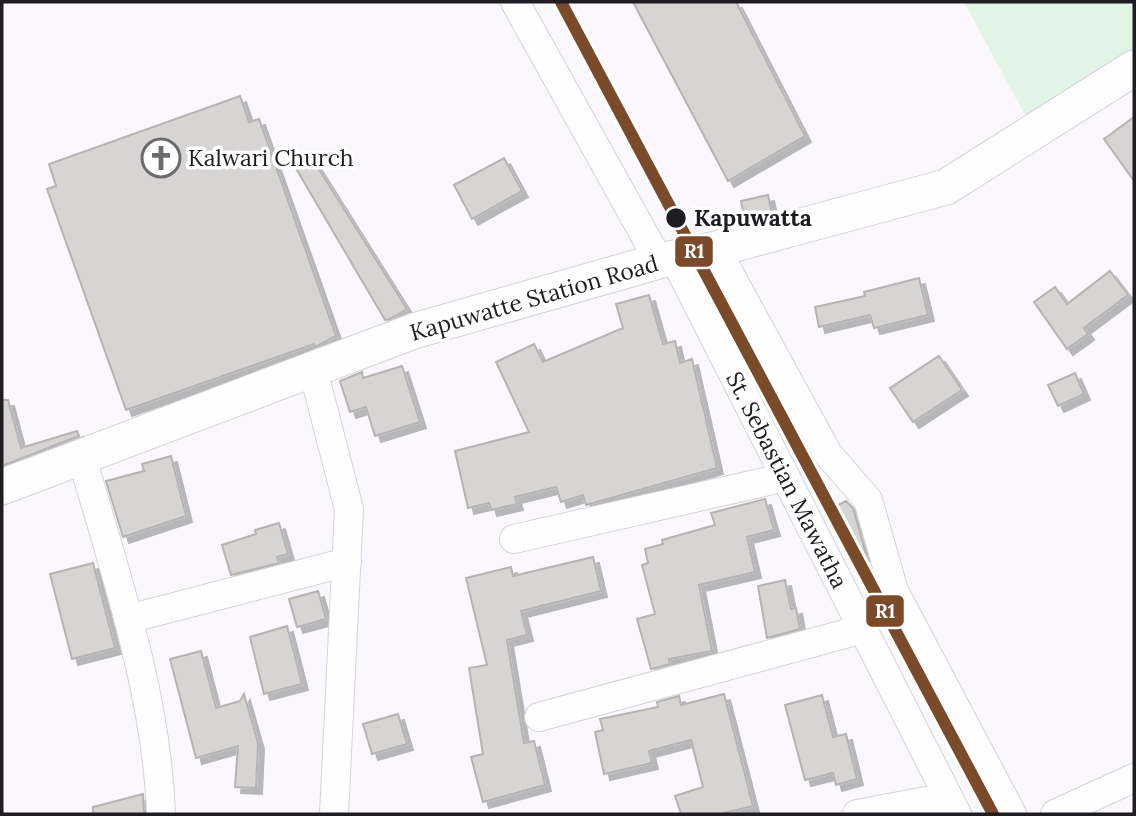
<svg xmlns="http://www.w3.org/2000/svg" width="1136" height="816" font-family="Lora,serif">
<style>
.green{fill:#e1f4e5}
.building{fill:#d7d4d4;stroke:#b6b3b3;stroke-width:2;filter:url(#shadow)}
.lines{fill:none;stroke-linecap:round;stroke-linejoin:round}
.minor-casing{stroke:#d5d3d7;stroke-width:30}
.tertiary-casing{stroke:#d5d3d7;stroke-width:37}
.minor{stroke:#fefeff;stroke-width:28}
.tertiary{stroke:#fefeff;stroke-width:35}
.rail-1-casing{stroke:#fff;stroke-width:18}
.rail-1{stroke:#7a4b2a;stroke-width:12}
.stop-dot{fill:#1f1d21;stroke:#fff;stroke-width:2.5}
.labels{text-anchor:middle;stroke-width:7;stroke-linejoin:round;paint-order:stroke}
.poi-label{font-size:23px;fill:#1f1d21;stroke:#fff;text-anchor:start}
.stop-label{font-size:23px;font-weight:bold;fill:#1f1d21;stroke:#fff;text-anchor:start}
.street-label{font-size:23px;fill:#1f1d21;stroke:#fff}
.line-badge{stroke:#fff;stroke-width:2.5}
.badge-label{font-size:19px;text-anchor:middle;font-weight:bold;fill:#fff}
</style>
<defs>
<filter id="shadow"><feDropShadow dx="6" dy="6" stdDeviation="0" flood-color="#0004"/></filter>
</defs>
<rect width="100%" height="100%" fill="#faf8fc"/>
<!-- green -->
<path class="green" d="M 964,2 L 1134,2 L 1134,53 L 1026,117 Z"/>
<!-- building -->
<path class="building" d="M 633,2 L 736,2 L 805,136 L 728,181 Z
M 240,96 L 249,122 L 259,119 L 336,336 L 315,347 L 314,344 L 126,410 L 47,189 L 56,186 L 49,164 Z
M 1134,117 L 1134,181 L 1104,139 Z
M 310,155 L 407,309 L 390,319 L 385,320 L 294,165 Z
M 504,158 L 522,191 L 472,219 L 454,185 Z
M 768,195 L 772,213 L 745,220 L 741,201 Z
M 1110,271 L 1128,295 L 1084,328 L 1088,334 L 1067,349 L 1034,302 L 1055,287 L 1067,304 Z
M 919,278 L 928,315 L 874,328 L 870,315 L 819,327 L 815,307 L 865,296 L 864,292 Z
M 649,295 L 663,344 L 675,341 L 680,363 L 692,359 L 717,468 L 586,505 L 583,495 L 561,502 L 556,487 L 515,497 L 517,504 L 491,510 L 489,503 L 468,508 L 455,451 L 529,432 L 496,362 L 534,344 L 543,362 L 623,328 L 616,304 Z
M 939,356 L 962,390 L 913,422 L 890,388 Z
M 402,366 L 420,422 L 375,436 L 366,407 L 350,412 L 340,381 L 362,372 L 363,378 Z
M 1075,373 L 1084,394 L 1058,406 L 1048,385 Z
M 2,400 L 8,400 L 21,448 L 77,431 L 79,436 L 2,466 Z
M 171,456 L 186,516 L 123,537 L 106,481 L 144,471 L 142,464 Z
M 765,499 L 774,530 L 747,537 L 755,572 L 699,585 L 712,651 L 669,659 L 670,664 L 651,669 L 637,619 L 655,614 L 642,565 L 648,563 L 645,549 L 663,544 L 662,540 L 715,525 L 711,513 Z
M 846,501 L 853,508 L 866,554 L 859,558 L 834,507 Z
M 279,523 L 288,554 L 277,557 L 279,563 L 231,575 L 222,545 L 256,534 L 255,530 Z
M 593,557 L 601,591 L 521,611 L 527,635 L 507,640 L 524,743 L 534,741 L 545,785 L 483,802 L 471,757 L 483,754 L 469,668 L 487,665 L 466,578 L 511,567 L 513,576 Z
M 93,563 L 115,648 L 72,659 L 50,574 Z
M 785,580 L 791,609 L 796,608 L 800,629 L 767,638 L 758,586 Z
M 318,591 L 326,619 L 297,627 L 289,599 Z
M 287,626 L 302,684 L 264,694 L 250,637 Z
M 201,651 L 216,708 L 240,701 L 244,694 L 258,743 L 256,788 L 235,787 L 238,746 L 196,758 L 170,659 Z
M 724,694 L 753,806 L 720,814 L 681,814 L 675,796 L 703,787 L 691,740 L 649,751 L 652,763 L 604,774 L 595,732 L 603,730 L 600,719 L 658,707 L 657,702 L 679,696 L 681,705 Z
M 822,695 L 833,737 L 846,734 L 857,779 L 836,785 L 833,773 L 805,780 L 785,705 Z
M 398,714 L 407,744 L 372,754 L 363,724 Z
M 143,794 L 144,814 L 93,814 L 93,807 Z"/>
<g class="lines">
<defs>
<path id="minor" d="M 515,2 L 659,261
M 716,249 L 828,454 L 868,500 L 894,591 L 1012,814
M 674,258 L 957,814
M 313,370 L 349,509 L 334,814
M 82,458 C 115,572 157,695 161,814
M 514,539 L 786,477
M 128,619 L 347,562
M 539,717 L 863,629
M 857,814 L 948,797
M 1055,814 L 1134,778"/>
<path id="tertiary" d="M 2,487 L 414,331 L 659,261 L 716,249 L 946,187 L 1134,68"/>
</defs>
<!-- minor casing -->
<use href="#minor" class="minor-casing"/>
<!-- tertiary casing -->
<use href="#tertiary" class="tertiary-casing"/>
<!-- minor -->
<use href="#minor" class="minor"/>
<!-- tertiary -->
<use href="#tertiary" class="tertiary"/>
<defs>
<path id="rail-1" d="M 561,2 L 993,814"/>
</defs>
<!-- rail-1 casing -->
<use href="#rail-1" class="rail-1-casing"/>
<!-- rail-1 -->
<use href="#rail-1" class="rail-1"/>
</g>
<!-- icons -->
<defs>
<symbol id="church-ring" viewBox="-11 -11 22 22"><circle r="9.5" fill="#fff" stroke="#6c6a6e" stroke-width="1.5"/><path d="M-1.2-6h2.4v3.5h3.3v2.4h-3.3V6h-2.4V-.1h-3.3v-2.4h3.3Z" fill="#6c6a6e"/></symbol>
</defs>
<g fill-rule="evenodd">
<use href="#church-ring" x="139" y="136" width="44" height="44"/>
</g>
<!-- markers -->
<circle class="stop-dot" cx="676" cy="218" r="11"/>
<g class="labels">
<!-- poi labels -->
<g class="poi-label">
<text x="188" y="166">Kalwari Church</text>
</g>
<!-- stop labels -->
<g class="stop-label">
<text x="694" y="226">Kapuwatta</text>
</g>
<!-- street labels -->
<g class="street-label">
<text transform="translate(534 298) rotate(-16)" y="8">Kapuwatte Station Road</text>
<text transform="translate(787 480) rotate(63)" y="8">St. Sebastian Mawatha</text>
</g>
</g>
<g class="line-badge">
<rect x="674" y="235" width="40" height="33" rx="7" fill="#7a4b2a"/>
<rect x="865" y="594" width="40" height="34" rx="7" fill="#7a4b2a"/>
</g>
<g class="badge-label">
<text x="694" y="258">R1</text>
<text x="885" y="618">R1</text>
</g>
<!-- border -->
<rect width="1136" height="816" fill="none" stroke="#1f1d21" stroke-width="7"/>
</svg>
